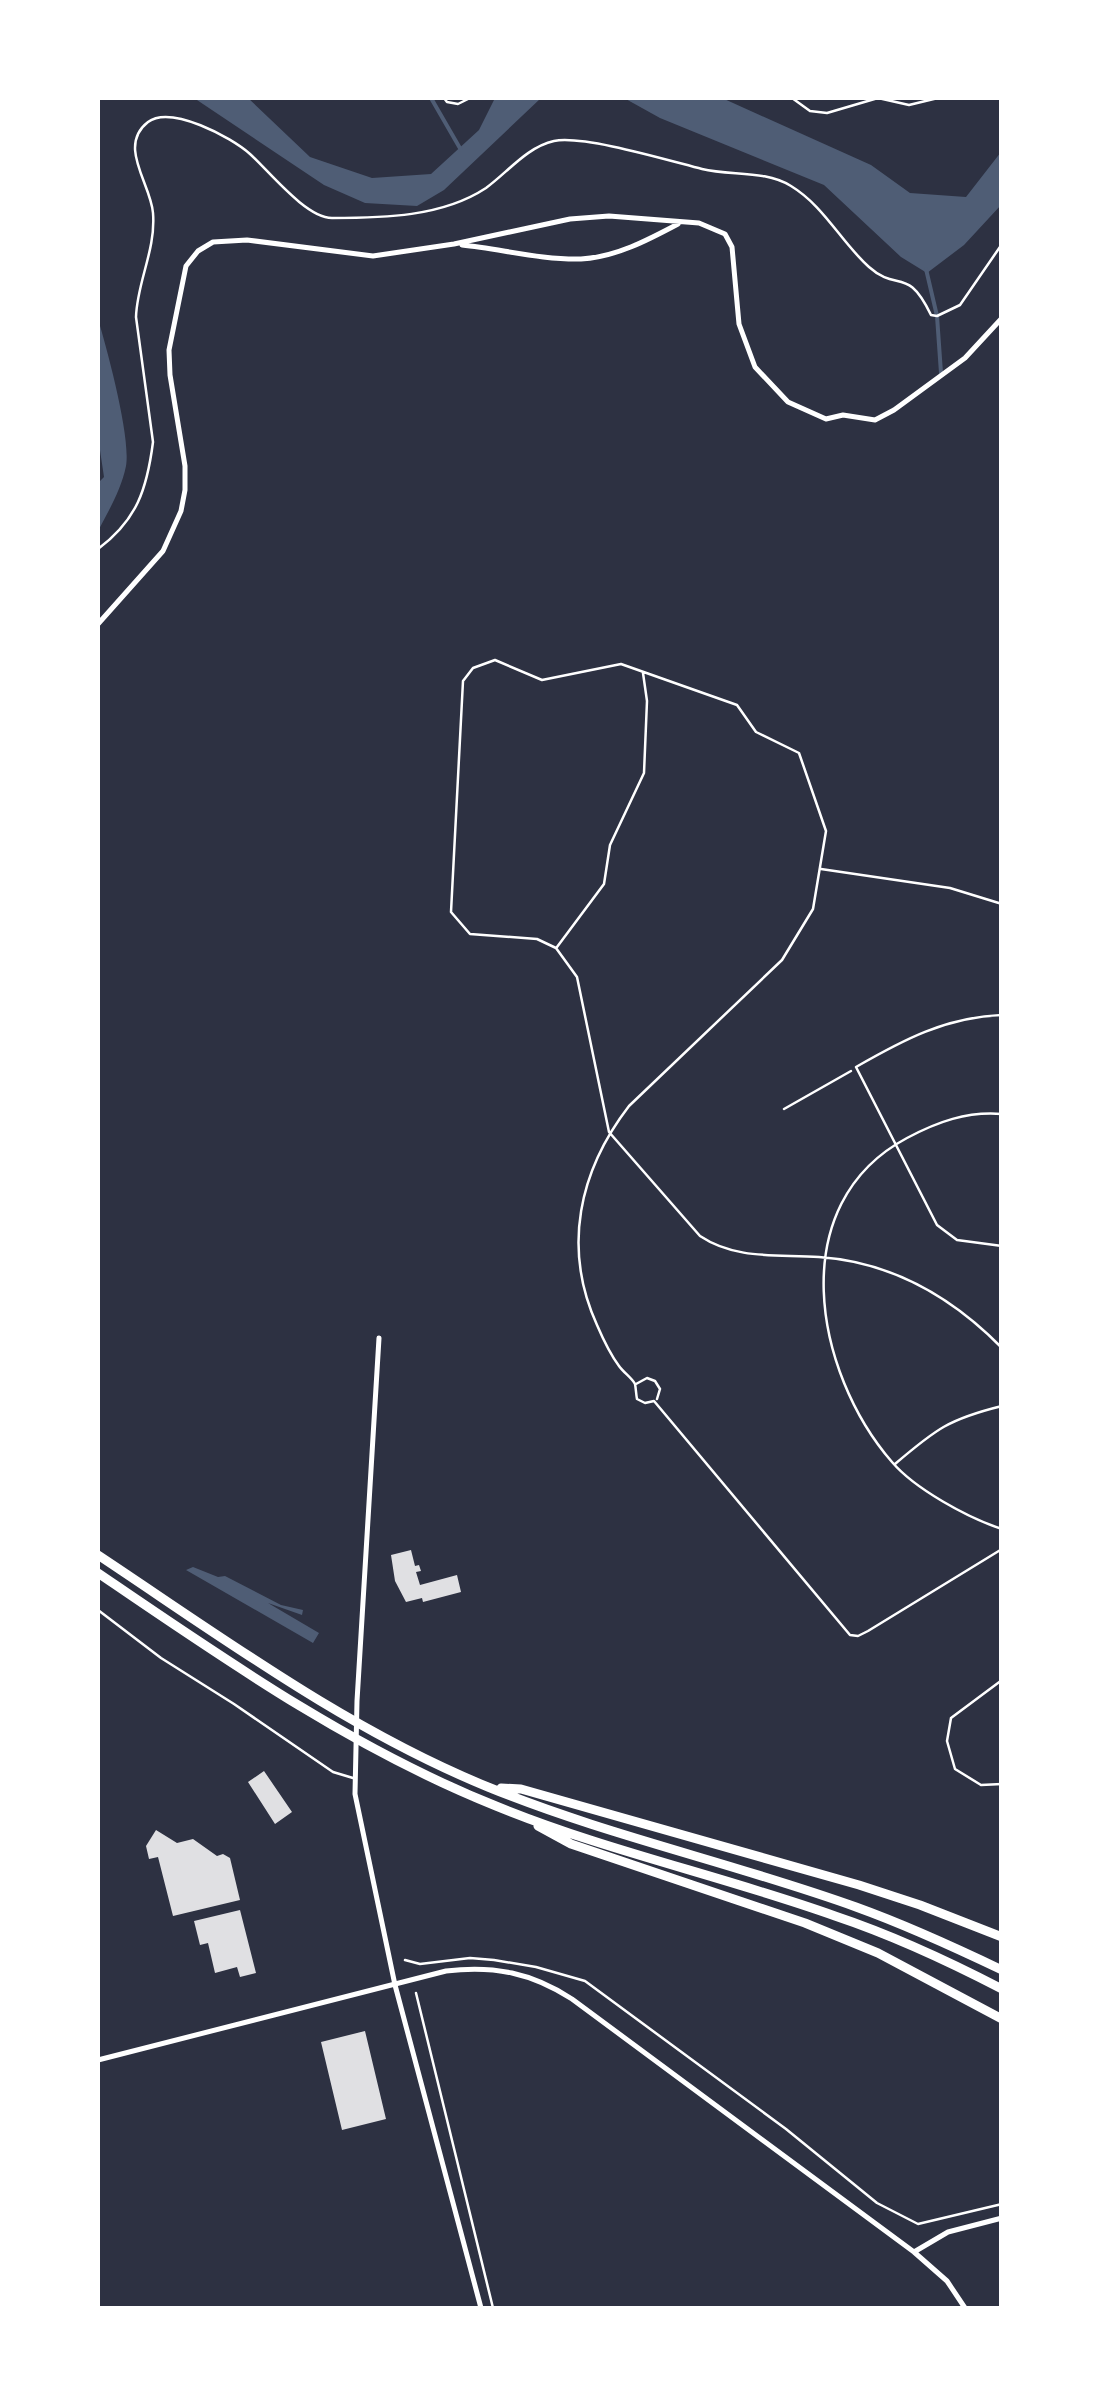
<svg xmlns="http://www.w3.org/2000/svg" width="1099" height="2406" font-family="'Varela Round',sans-serif">
<style>
.water{fill:#4f5d75}
.lines{fill:none;stroke-linecap:round;stroke-linejoin:round}
.stream{stroke:#4f5d75;stroke-width:4}
.building{fill:#e0e0e3}
.path{stroke:#fff;stroke-width:2.5}
.service{stroke:#fff;stroke-width:2.5}
.minor{stroke:#fff;stroke-width:5}
.motorway{stroke:#fff;stroke-width:9}
</style>
<rect width="100%" height="100%" fill="#2d3142"/>
<!-- water -->
<path class="water" d="M 194,98 L 248,98 L 310,157 L 372,178 L 431,174 L 479,130 L 495,98 L 541,98 L 444,190 L 417,206 L 365,203 L 324,185 Z
M 624,98 L 722,98 L 871,165 L 910,193 L 966,197 L 1001,152 L 1001,205 L 964,245 L 927,273 L 901,257 L 824,185 L 660,118 Z
M 98,319 C 107,349 131,437 126,466 C 121,490 109,510 98,531 L 98,483 L 104,477 L 98,437 Z
M 193,1567 L 218,1577 L 225,1576 L 281,1605 L 303,1610 L 302,1615 L 268,1603 L 319,1633 L 313,1643 L 186,1570 Z"/>
<g class="lines">
<!-- stream -->
<path class="stream" d="M 431,98 L 461,150
M 926,269 L 937,316 L 941,373"/>
</g>
<!-- building -->
<path class="building" d="M 411,1550 L 415,1566 L 419,1565 L 421,1571 L 416,1572 L 420,1585 L 457,1575 L 461,1592 L 423,1602 L 422,1598 L 406,1602 L 395,1581 L 391,1555 Z
M 264,1771 L 292,1812 L 275,1824 L 248,1782 Z
M 156,1830 L 177,1843 L 193,1839 L 217,1856 L 223,1854 L 230,1858 L 240,1900 L 173,1916 L 158,1857 L 149,1859 L 146,1846 Z
M 240,1910 L 256,1973 L 240,1977 L 237,1967 L 215,1973 L 208,1943 L 200,1945 L 194,1921 Z
M 365,2031 L 386,2119 L 342,2130 L 321,2042 Z"/>
<g class="lines">
<!-- path -->
<path class="path" d="M 444,98 L 447,102 L 458,104 L 470,98
M 792,98 L 810,111 L 827,113 L 878,98 L 909,105 L 938,98
M 98,549 C 137,520 147,489 153,442 L 136,317 C 137,282 156,250 153,213 C 151,184 117,146 148,122 C 171,105 231,137 250,154 C 269,171 306,218 332,218 C 383,218 442,217 486,188 C 508,172 527,147 554,141 C 584,135 670,161 702,169 C 731,176 765,170 791,186 C 824,206 841,242 869,267 C 898,293 907,265 931,315 L 937,316 L 960,305 L 1002,244
M 784,1109 L 851,1071
M 405,1960 L 420,1964 L 470,1958 L 494,1960 L 536,1967 L 585,1981 L 786,2129 L 877,2203 L 918,2224 L 1002,2204
M 416,1993 L 493,2308"/>
<!-- service -->
<path class="service" d="M 821,869 L 950,888 L 1002,904
M 557,947 L 604,884 L 610,845 L 644,773 L 647,701 L 643,673
M 1002,1015 C 946,1017 903,1040 856,1067 L 937,1225 L 957,1240 L 1002,1246
M 1002,1114 C 967,1111 937,1122 907,1138 C 783,1204 814,1372 892,1462 C 915,1489 968,1518 1002,1529
M 1002,1348 C 952,1297 891,1262 819,1257 C 777,1254 736,1260 700,1236 L 609,1132 L 577,977 L 556,948 L 537,939 L 470,934 L 451,912 L 463,681 L 473,668 L 495,660 L 542,680 L 621,664 L 737,705 L 756,732 L 799,753 L 826,831 L 813,909 L 782,960 L 629,1106 C 579,1171 562,1248 597,1325 C 603,1339 610,1354 619,1366 C 623,1372 632,1378 635,1384 C 636,1389 636,1394 637,1399 L 645,1403 L 654,1401 L 850,1635 L 858,1636 L 868,1631 L 1002,1549
M 636,1384 L 647,1378 L 655,1381 L 660,1389 L 657,1399
M 895,1464 C 936,1429 949,1419 1002,1406
M 98,1610 L 161,1658 L 234,1704 L 333,1772 L 353,1778
M 1002,1680 L 951,1718 L 947,1741 L 955,1769 L 981,1785 L 1002,1784"/>
<!-- minor -->
<path class="minor" d="M 462,245 C 501,249 542,260 581,259 C 616,257 648,240 678,224
M 98,624 L 163,551 L 181,511 L 185,490 L 185,466 L 170,375 L 169,350 L 186,266 L 198,251 L 213,242 L 247,240 L 373,256 L 454,244 L 570,219 L 609,216 L 699,223 L 725,234 L 732,247 L 739,324 L 755,367 L 788,402 L 826,419 L 843,415 L 875,420 L 894,410 L 965,358 L 1002,318
M 379,1338 L 357,1701 L 355,1794 L 395,1985 L 481,2308
M 98,2060 L 446,1971 C 494,1965 532,1973 572,1999 L 914,2252 L 947,2281 L 965,2308
M 914,2252 L 948,2232 L 1002,2218"/>
<!-- motorway -->
<path class="motorway" d="M 98,1555 C 223,1638 348,1730 488,1787 C 608,1836 734,1863 856,1907 C 906,1925 954,1947 1002,1970
M 98,1573 C 224,1659 353,1749 496,1806 C 606,1851 723,1876 835,1916 C 892,1935 948,1961 1002,1989
M 501,1788 L 521,1789 L 859,1885 L 920,1905 L 1002,1937
M 538,1826 L 571,1844 L 805,1923 L 878,1953 L 1002,2019"/>
</g>
<!-- border -->
<rect width="1099" height="2406" fill="none" stroke="#ffffff" stroke-width="200"/>
</svg>
